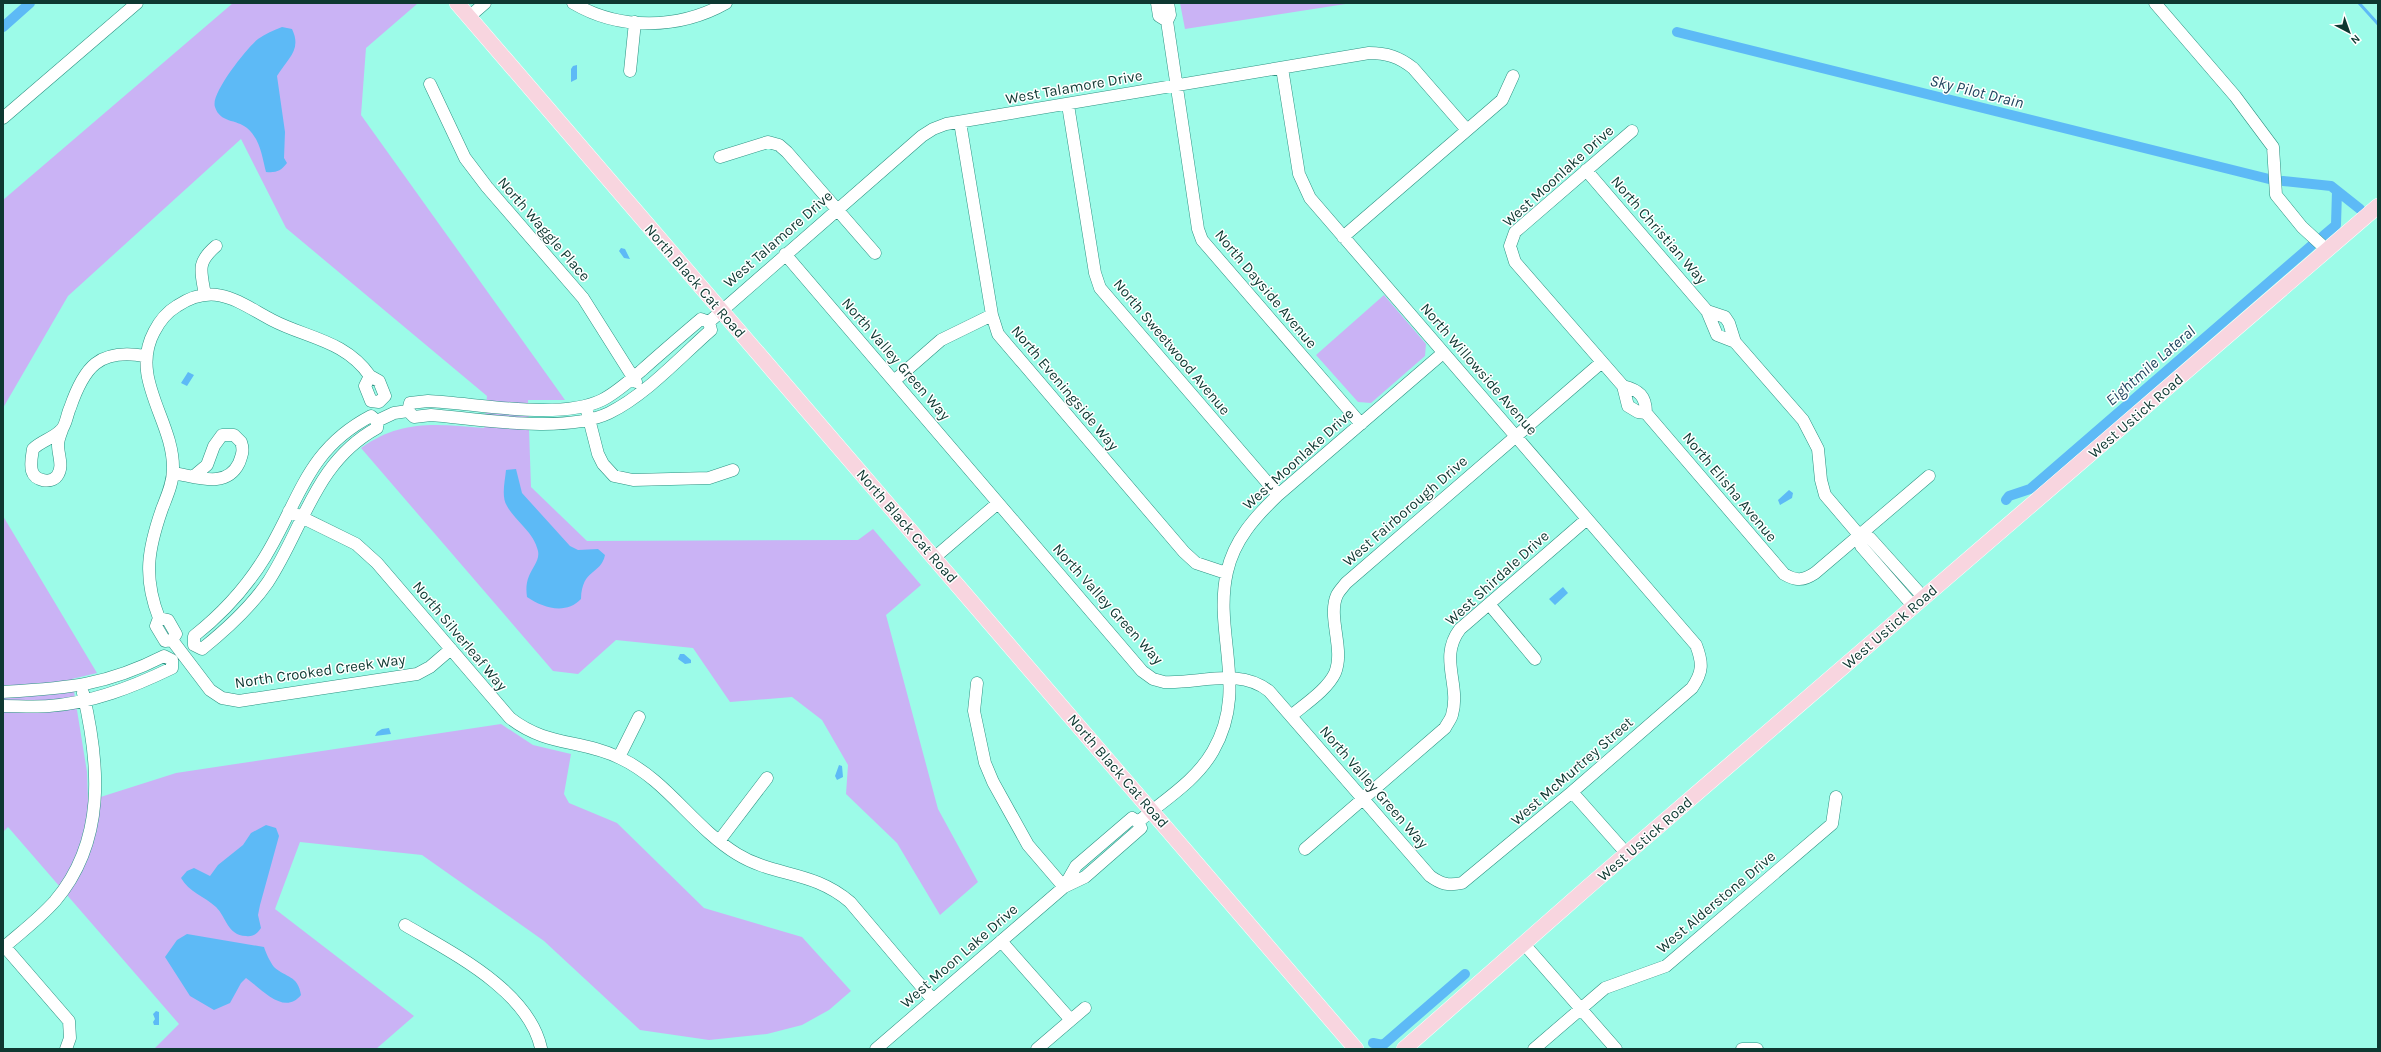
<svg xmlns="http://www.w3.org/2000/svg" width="2381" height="1052" font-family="Karla,sans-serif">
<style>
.green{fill:#cab3f5}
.water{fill:#5dbaf6}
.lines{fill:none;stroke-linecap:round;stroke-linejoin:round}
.stream{stroke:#5dbaf6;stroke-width:3}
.canal{stroke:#5dbaf6;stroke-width:10}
.minor-casing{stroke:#2d9282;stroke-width:13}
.major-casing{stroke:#fff;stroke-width:16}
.minor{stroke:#fff;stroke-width:12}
.major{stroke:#f8d5df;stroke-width:15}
.labels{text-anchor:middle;stroke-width:3;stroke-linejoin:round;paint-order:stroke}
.street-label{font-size:15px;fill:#0e3831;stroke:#fff}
.water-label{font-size:16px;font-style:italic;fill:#20465f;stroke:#fff}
</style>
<rect width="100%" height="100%" fill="#9cfbe8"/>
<!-- green -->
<path class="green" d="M 233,3 L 417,4 L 366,48 L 361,115 L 565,400 L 528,400 L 531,487 L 587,541 L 858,540 L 873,529 L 921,585 L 886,615 L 938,809 L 978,882 L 940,915 L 897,843 L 846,794 L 848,765 L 822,720 L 792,697 L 730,702 L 693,648 L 616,640 L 578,674 L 553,671 L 361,448 C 401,419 437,424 484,428 L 487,396 L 286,228 L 241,139 L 68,296 L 3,408 L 3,200 Z
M 1180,3 L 1352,3 L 1185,29 Z
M 1384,295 L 1426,344 L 1425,356 L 1371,403 L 1358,402 L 1316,355 Z
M 3,516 L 97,673 L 72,679 L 87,772 L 88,801 L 176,773 L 501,724 L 533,745 L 571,754 L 564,794 L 569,803 L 617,823 L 704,908 L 802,937 L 851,991 L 829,1010 L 802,1025 L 767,1034 L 709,1040 L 640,1030 L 544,941 L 422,855 L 300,842 L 275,909 L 414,1016 L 376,1049 L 154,1049 L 179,1024 L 8,827 L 3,832 Z"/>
<!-- water -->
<path class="water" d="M 282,27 L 292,29 C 302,50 288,58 277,76 L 285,132 L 284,158 L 287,163 C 281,171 276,173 266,172 C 262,156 260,139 247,128 C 236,119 220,123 215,107 C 210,94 247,48 258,39 C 265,34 274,30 282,27 Z
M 577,65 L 577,79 L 571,82 L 571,69 L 573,66 Z
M 621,248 L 625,249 L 630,259 L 624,258 L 619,251 Z
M 188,372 L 194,375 L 187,386 L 181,383 Z
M 516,469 L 522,493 L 570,546 L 578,550 L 598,549 L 605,555 C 601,575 582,568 581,599 C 566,615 543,608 527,597 C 526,590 526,583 529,576 C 532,568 540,560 538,551 C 534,532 515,521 507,506 C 501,497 505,481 506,470 Z
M 1789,490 L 1793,493 L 1792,498 L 1780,505 L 1778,500 Z
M 1563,587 L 1568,593 L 1555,605 L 1549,599 Z
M 680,654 L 684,654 L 691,660 L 691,663 L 685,664 L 678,659 Z
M 382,729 L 389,728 L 391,734 L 375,736 L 377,732 Z
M 839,765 L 842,766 L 843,777 L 837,780 L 835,776 Z
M 266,825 L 276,828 L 279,836 L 260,905 L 258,915 L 261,928 C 257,934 253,937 246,936 C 227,935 227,918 216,907 C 204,896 189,892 181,878 L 187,871 L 194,868 L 210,876 L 218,865 L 243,845 L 251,833 Z
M 187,934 L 264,947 C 266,953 270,962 274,967 C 286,978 298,975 301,995 C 284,1016 262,989 246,978 L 241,983 L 230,1003 L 214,1010 L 190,996 L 165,957 L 177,940 Z
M 156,1011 L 159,1012 L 159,1025 L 154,1025 L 153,1022 L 155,1019 L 153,1014 Z"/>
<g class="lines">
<!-- stream -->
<path class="stream" d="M 2359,3 L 2378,24"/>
<!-- canal -->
<path class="canal" d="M 3,27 L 30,3
M 1677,32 L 2269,179
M 2283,181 L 2331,186 L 2360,209
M 2323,236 L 2336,225 L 2337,191
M 2006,500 L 2009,496 L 2030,489 L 2311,246
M 1373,1043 L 1383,1045 L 1465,974"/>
<defs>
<path id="minor" d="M 573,3 C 620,31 680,29 726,3
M 1157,3 L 1159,16 L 1167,21
M 1168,3 L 1170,15 L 1167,21 L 1198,229 L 1202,240 L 1361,424
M 2155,3 L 2235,96 L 2273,147 L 2276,195 L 2302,227 L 2327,250
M 469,17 L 485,3
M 630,71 L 635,22
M 430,84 L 465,158 L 487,187 L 583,298 L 636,382
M 1068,105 L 1095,273 L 1100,288 L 1278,495
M 3,118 L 137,3
M 960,122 L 992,315 L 998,334 L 1184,552 L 1196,563 L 1226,573
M 1632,131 L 1515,232 L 1510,246 L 1515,262 L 1623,386 L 1628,406 L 1638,412 L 1646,413
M 720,157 L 768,142 L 779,145 L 787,152 L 875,253
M 1586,170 L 1707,311 L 1717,335 L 1735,342
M 1343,237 L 1502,100 L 1513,76
M 785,254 L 1142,671 L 1153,679 L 1164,682 C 1199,684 1239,667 1269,691 L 1430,876 C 1441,884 1448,886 1462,883 L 1572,792 L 1692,688 C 1703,672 1703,663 1696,645 L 1310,198 L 1299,174 L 1282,68
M 205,295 C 201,271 196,263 216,246
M 1707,311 L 1725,317 L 1729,323 L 1735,342 L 1803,420 L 1818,449 L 1821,480 L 1825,495 L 1860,536
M 701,319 L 709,322 L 711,330 C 679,358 647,394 609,413 C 565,434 480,419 431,415 L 414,417 L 408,411 L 410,403 L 428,401 C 476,403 559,421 602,400 C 616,393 629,381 641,371 C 661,353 681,336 701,319 Z
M 709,322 L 922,136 L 933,129 L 946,124 L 1369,53 C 1387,53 1399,57 1413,68 L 1467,130
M 370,376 L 379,381 L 385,396 L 379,402 L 371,401 L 365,386 Z
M 894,381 L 941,340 L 992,315
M 1623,386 C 1639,390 1646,396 1646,413 L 1784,574 C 1796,581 1803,581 1815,573 L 1929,476
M 587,411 L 598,454 L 603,464 L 614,476 L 633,480 L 709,478 L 733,470
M 371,416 L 377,421 L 377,428 C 315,462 304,527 268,582 C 250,608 227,629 202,649 L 194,645 L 194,636 C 222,614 246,588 265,557 C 300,500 306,450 371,416 Z
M 377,421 L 394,413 L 408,411
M 62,430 C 60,435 58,440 58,445 C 58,455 64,467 57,476 C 51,484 35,481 32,471 C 30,464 32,455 33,449 C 41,441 54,438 61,430 C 66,426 67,414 70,408 C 84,367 99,348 145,356
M 173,473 C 195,476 226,490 239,463 C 242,455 244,450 241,442 L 234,435 L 222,435 L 214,446 L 207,465 L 194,476
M 289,511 L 356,544 L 377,563 L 510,718 C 547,747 581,739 620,758 C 667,780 693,827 737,854 C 774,877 813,870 850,902 L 933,1000
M 934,558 L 998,503
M 1489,604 L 1535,659
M 1914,607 L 1861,546 L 1860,536 L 1870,538 L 1924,598
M 159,618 C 143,577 148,549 162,509 C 167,496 173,483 173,469 C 174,421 129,379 154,332 C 159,322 167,312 177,306 C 215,281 238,302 272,320 C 306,338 345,340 370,376
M 159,618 L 168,620 L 176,634 L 172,640 L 165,641 L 156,626 Z
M 172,640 L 210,690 L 222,698 L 239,701 L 417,674 L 430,667 L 451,649
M 977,683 L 974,711 L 985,763 L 993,782 L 1028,845 L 1064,887
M 3,692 C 67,688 105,686 164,656 L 172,660 L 172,668 C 133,687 92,703 49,706 C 34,707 18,706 3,706
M 1291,716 C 1305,704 1327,690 1335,673 C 1345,649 1327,617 1337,595 C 1339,591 1343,587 1346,583 L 1602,362
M 619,757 L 639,717
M 1572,792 L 1627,854
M 1138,822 C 1164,800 1196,781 1213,751 C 1249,689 1213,634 1227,572 C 1234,540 1255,517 1278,495 L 1443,353
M 719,841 L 767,778
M 1305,849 L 1445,728 C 1447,724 1451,719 1452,715 C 1461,684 1438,658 1460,629 L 1587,519
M 405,925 C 452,953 528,990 541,1048
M 1001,941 L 1070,1019
M 1524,944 L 1616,1049
M 5,947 L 69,1021 L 70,1038 L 66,1049
M 3,948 C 20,933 39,919 55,901 C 106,841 100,765 83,693
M 876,1049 L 1064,887 L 1085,877 L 1141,828 L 1138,822 L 1132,818 L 1076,866 L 1064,887
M 1037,1049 L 1085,1008
M 1534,1049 L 1605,988 L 1666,966 L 1832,824 L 1836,797
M 1742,1049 L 1757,1049"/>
<path id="major" d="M 457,3 L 1356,1049
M 1404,1049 L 1588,887 L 2378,206"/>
</defs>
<!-- minor casing -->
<use href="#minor" class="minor-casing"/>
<!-- major casing -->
<use href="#major" class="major-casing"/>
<!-- minor -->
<use href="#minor" class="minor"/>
<!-- major -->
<use href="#major" class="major"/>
</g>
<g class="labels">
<!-- street labels -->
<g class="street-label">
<text transform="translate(1074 87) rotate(-10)" y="5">West Talamore Drive</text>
<text transform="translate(1558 176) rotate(-42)" y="5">West Moonlake Drive</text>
<text transform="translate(544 229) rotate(49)" y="5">North Waggle Place</text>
<text transform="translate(1659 230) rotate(49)" y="5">North Christian Way</text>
<text transform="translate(778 239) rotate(-41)" y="5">West Talamore Drive</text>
<text transform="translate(695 281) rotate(49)" y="5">North Black Cat Road</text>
<text transform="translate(1266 289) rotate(50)" y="5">North Dayside Avenue</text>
<text transform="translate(1172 347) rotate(50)" y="5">North Sweetwood Avenue</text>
<text transform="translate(896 359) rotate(49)" y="5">North Valley Green Way</text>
<text transform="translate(1479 369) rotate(49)" y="5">North Willowside Avenue</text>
<text transform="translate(1065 388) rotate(50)" y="5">North Eveningside Way</text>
<text transform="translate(2136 416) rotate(-41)" y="5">West Ustick Road</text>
<text transform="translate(1298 459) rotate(-42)" y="5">West Moonlake Drive</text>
<text transform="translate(1730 487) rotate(50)" y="5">North Elisha Avenue</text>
<text transform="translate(1405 511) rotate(-41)" y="5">West Fairborough Drive</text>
<text transform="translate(907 526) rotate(49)" y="5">North Black Cat Road</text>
<text transform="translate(1497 578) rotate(-42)" y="5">West Shirdale Drive</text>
<text transform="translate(1108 604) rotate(48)" y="5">North Valley Green Way</text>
<text transform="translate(1890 627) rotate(-41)" y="5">West Ustick Road</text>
<text transform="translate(460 636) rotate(50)" y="5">North Silverleaf Way</text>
<text transform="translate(320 671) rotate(-8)" y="5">North Crooked Creek Way</text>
<text transform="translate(1118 771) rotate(49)" y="5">North Black Cat Road</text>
<text transform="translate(1572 771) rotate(-41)" y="5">West McMurtrey Street</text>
<text transform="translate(1374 787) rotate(49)" y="5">North Valley Green Way</text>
<text transform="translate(1645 839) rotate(-41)" y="5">West Ustick Road</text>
<text transform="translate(1716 902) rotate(-40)" y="5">West Alderstone Drive</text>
<text transform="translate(959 956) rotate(-41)" y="5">West Moon Lake Drive</text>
</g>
<!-- water labels -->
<g class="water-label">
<text transform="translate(1977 91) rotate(14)" y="6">Sky Pilot Drain</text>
<text transform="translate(2150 365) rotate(-41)" y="6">Eightmile Lateral</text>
</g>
</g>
<!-- border -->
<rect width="2381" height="1052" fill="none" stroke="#0e3831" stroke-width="8"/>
<!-- north arrow -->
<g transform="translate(2349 32) rotate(139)" stroke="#ffffff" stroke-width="3" paint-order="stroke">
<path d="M0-3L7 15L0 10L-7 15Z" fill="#0e3831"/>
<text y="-6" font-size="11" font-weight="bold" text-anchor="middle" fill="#0e3831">N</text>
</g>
</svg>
